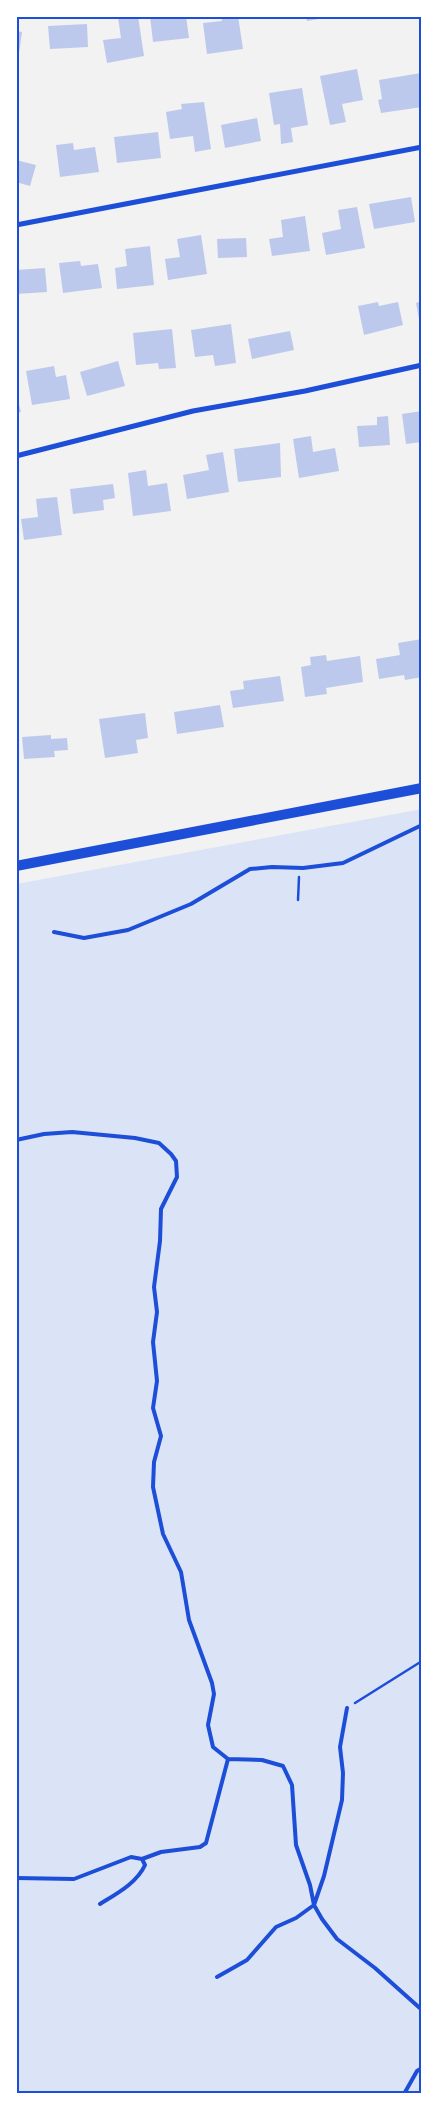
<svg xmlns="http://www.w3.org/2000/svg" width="438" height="2110" font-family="Montserrat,sans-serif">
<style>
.green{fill:#dbe4f7}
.building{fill:#bdc9ec}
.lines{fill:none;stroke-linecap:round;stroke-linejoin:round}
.path{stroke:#1d4ed8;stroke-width:2.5}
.service{stroke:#1d4ed8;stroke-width:4}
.minor{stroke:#1d4ed8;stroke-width:5}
.secondary{stroke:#1d4ed8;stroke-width:10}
.neatline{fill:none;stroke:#1d4ed8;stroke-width:2}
</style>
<rect width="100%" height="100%" fill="#f2f2f2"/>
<!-- green -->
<path class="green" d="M 422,809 L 422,2094 L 16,2094 L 16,884 Z"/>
<!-- building -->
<path class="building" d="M 138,16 L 144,56 L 107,63 L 103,40 L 121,38 L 118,17 Z
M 150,16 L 186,16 L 189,38 L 153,42 Z
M 221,16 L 238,16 L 243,49 L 207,54 L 203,23 L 222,21 Z
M 306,16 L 330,16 L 330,17 L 307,21 Z
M 87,24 L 88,47 L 50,49 L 48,26 Z
M 16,31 L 22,32 L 17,67 L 16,67 Z
M 357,69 L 363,100 L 342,104 L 346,122 L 330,125 L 320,76 Z
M 421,73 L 422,107 L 381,113 L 378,100 L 382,99 L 379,80 Z
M 302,88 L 308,125 L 291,128 L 293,142 L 281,144 L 280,124 L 274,125 L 269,93 Z
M 204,102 L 211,149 L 195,152 L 193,136 L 170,139 L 166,112 L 182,109 L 181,104 Z
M 257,118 L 261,141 L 225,148 L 221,125 Z
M 158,132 L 161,158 L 117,163 L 114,137 Z
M 73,143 L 74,150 L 95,147 L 99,172 L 60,177 L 56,145 Z
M 16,160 L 36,165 L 30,186 L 16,182 Z
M 411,197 L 415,222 L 374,229 L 369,204 Z
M 357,207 L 365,248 L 326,255 L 322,233 L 341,229 L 338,210 Z
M 305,216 L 310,251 L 272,256 L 269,239 L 283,237 L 281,220 Z
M 201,235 L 207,274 L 168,280 L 165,259 L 180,257 L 177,239 Z
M 246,238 L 247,257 L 218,258 L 217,239 Z
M 150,246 L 154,285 L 117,289 L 115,268 L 127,266 L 125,249 Z
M 80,261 L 81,266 L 98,264 L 102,288 L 63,293 L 59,263 Z
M 45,268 L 47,292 L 16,294 L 16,270 Z
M 422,301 L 422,324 L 420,324 L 416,303 Z
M 378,302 L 379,306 L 398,302 L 403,325 L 364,335 L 358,306 Z
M 231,324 L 236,363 L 215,366 L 213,355 L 195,357 L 191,330 Z
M 172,329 L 176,368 L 159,369 L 158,363 L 136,365 L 133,333 Z
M 290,331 L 294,350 L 252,359 L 248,339 Z
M 118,361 L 125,386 L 87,396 L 80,372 Z
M 54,366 L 56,377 L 66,375 L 70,399 L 32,405 L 26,371 Z
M 16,394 L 21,412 L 16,413 Z
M 422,411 L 422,442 L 406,444 L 402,414 Z
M 388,416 L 390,445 L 359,447 L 357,426 L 377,425 L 377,417 Z
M 311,436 L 313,452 L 335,448 L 339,471 L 299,478 L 293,439 Z
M 280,443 L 281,477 L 238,482 L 234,449 Z
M 223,452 L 229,492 L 187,499 L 183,475 L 209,470 L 206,455 Z
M 146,470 L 148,486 L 167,483 L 171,511 L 133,516 L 128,473 Z
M 113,484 L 115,498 L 103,500 L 104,510 L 73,514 L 70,489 Z
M 57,497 L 62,535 L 24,540 L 21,519 L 38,517 L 36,499 Z
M 422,639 L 422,677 L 405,680 L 404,675 L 379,679 L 376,659 L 400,655 L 398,643 Z
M 326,655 L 327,661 L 360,656 L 363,682 L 326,688 L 327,694 L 305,697 L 301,667 L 311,665 L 310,657 Z
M 280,676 L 284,701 L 233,708 L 230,691 L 244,689 L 243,681 Z
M 220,705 L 224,727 L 177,734 L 174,712 Z
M 145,713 L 148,738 L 136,740 L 138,753 L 105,758 L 99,719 Z
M 51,735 L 51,739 L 67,738 L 68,750 L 54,751 L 55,757 L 24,759 L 22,737 Z"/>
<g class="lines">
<!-- path -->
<path class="path" d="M 298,900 L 299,877
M 355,1703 L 422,1661"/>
<!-- service -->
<path class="service" d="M 54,932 L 84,938 L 128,930 L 191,904 L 250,869 L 272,867 L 303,868 L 343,863 L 422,825
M 16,1140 L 44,1134 L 72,1132 L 135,1138 L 159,1143 L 171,1154 L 176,1161 L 177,1177 L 161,1209 L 160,1241 L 154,1287 L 157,1312 L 153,1342 L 157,1381 L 153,1408 L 161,1436 L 154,1462 L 153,1487 L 163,1534 L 181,1572 L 189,1620 L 212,1683 L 214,1694 L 208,1725 L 213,1747 L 228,1759 L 262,1760 L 283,1766 L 292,1785 L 296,1845 L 310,1885 L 314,1905 L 322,1919 L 337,1939 L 375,1968 L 422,2010
M 142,1859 L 161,1852 L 200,1847 L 206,1843 L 228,1759
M 16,1878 L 74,1879 L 131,1857 L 142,1859 L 145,1865 C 137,1883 116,1894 100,1904
M 217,1977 L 247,1960 L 276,1927 L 296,1918 L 314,1905 L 324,1876 L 342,1800 L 343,1773 L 340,1747 L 347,1708
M 404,2094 L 417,2071 L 422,2068"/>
<!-- minor -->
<path class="minor" d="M 16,225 L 422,147
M 16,456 L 193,411 L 305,391 L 422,365"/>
<!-- secondary -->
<path class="secondary" d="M 16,866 L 422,788"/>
</g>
<!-- border -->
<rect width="438" height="2110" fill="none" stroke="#ffffff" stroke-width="35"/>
<rect x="18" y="18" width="402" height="2074" class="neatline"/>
</svg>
